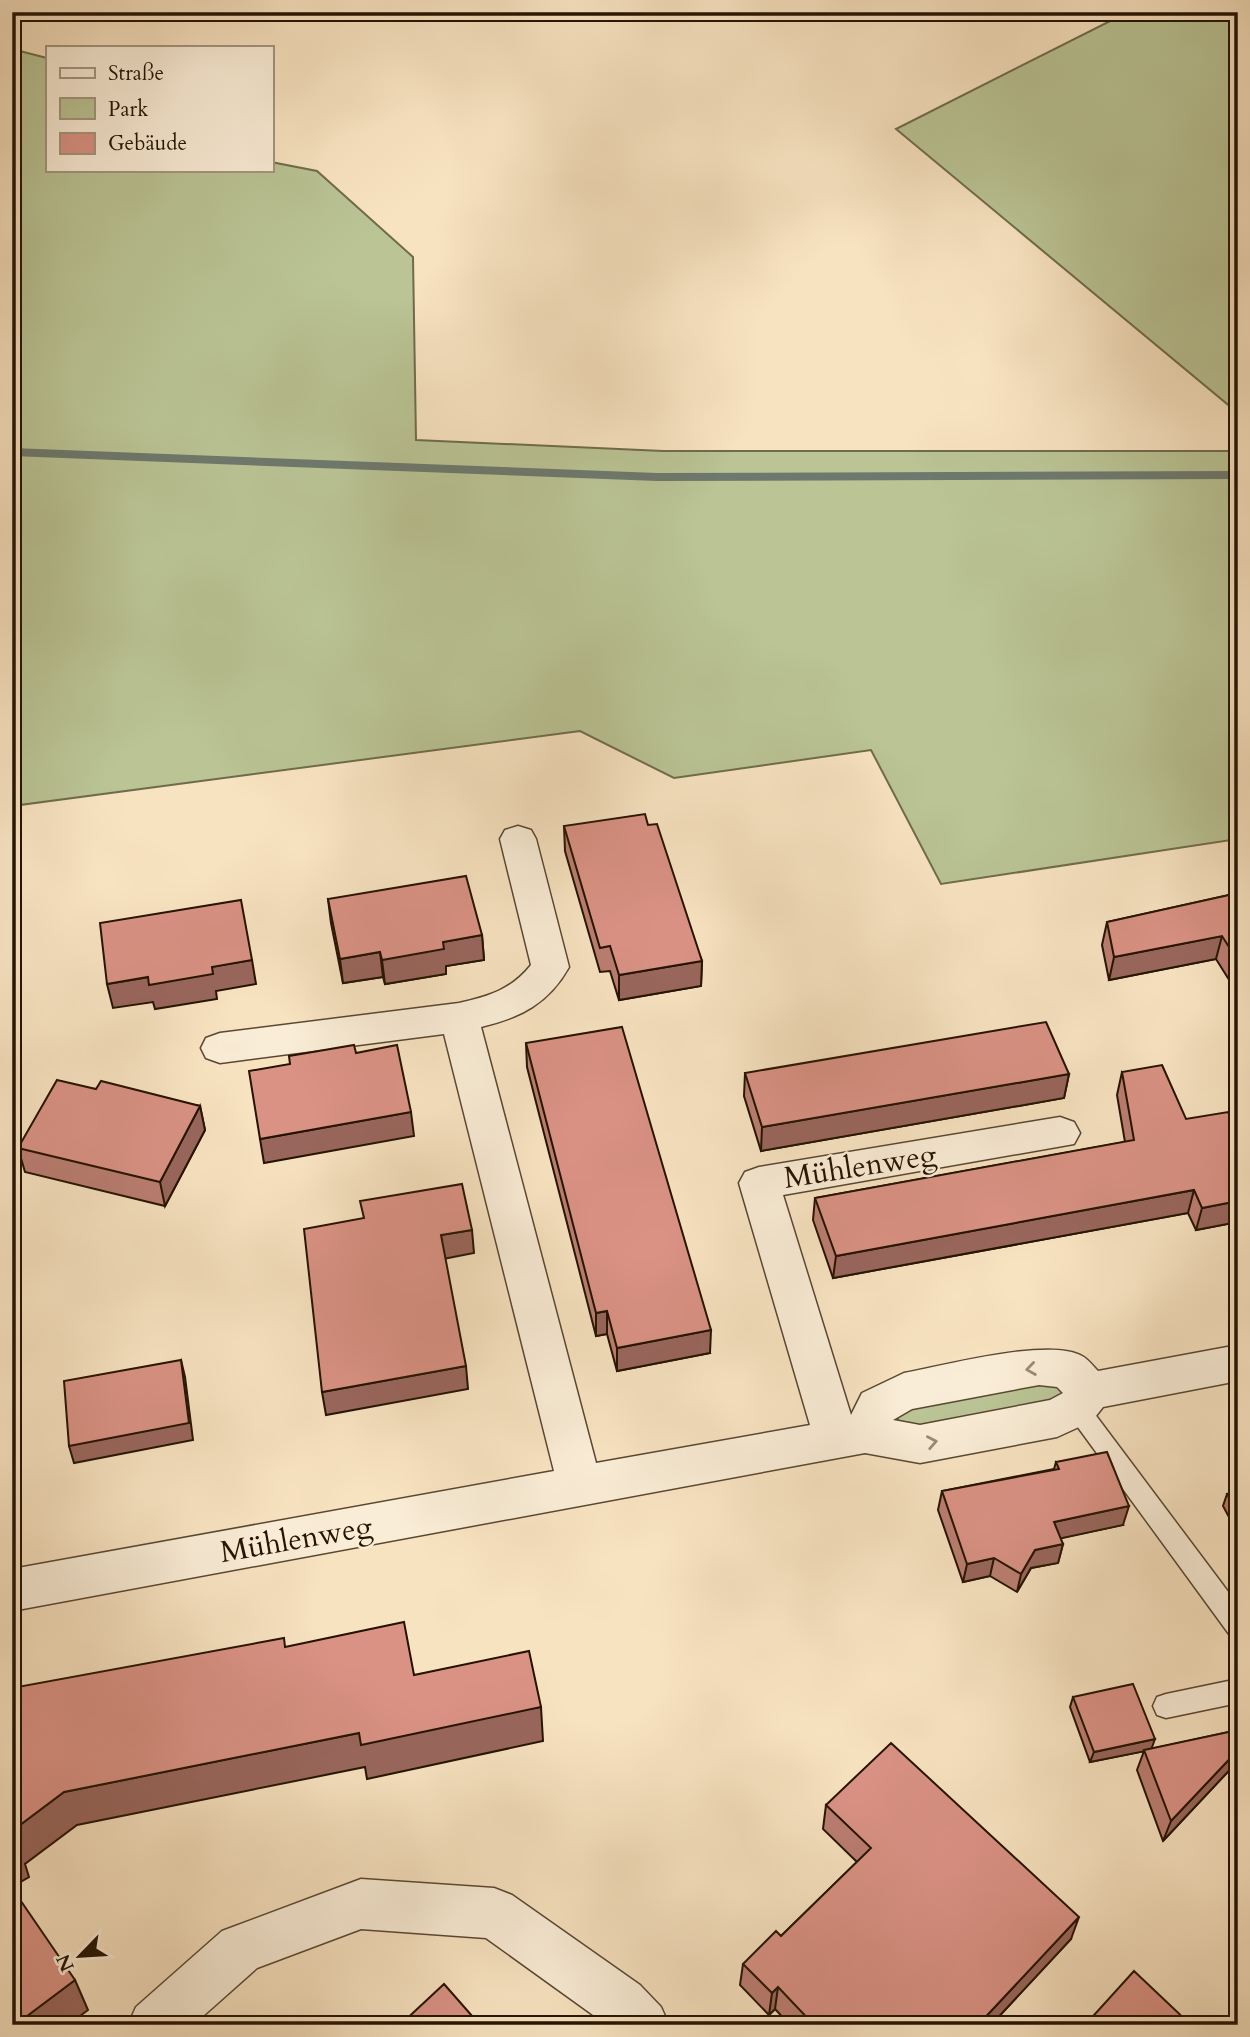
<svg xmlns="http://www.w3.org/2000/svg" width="1250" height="2037" font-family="Cardo,serif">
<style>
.green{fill:#bac495;stroke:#6f6c4b;stroke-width:2}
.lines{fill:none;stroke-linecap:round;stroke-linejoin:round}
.stream{fill:#6d796e;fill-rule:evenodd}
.service-casing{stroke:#594731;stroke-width:3}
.minor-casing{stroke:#594731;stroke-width:3}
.service{fill:#faedd7;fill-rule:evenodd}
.minor{fill:#faedd7;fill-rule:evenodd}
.wall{fill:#bb7e72;stroke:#241301;stroke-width:2}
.shaded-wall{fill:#99665d;stroke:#241301;stroke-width:2}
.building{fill:#da9285;stroke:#241301;stroke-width:2}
.oneway{stroke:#9a8b77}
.labels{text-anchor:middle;stroke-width:5;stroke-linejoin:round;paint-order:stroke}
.street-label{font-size:30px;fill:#241301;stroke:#faedd7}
</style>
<rect width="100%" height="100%" fill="#f8e3c1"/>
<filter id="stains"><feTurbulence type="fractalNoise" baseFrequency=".00286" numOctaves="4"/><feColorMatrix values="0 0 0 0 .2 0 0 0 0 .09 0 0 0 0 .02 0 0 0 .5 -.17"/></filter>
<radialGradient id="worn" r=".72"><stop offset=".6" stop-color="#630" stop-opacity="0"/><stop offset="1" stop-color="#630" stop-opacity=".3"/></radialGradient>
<!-- green -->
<path class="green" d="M 1128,12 L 1238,12 L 1238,413 L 896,129 Z
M 12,49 L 47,58 L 47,170 L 271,170 L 271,162 L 317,171 L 413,257 L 416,440 L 663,451 L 1238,451 L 1238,839 L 941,884 L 871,750 L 674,778 L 580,731 L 12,806 Z
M 1054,1381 L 1066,1392 L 1046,1403 L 923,1430 L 899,1422 L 894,1409 Z"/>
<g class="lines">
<!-- stream -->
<path class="stream" d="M 12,448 L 657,473 L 1238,471 L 1238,479 L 657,481 L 12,456 Z"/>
<defs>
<path id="service" d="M 1077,1398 L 1085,1401 L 1238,1605 L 1238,1638 L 1229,1634 L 1069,1415 L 1065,1408 L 1069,1401 Z
M 1238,1679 L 1238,1703 L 1166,1718 L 1157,1715 L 1153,1706 L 1157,1697 L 1166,1694 Z"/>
<path id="minor" d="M 518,826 L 531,830 L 536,839 L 569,967 C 549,1003 520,1018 481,1027 L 596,1463 L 810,1425 L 739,1183 L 745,1172 L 759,1167 L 1060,1117 L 1074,1122 L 1080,1133 L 1074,1144 L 783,1195 L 851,1415 L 862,1393 L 904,1373 C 943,1366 1050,1337 1082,1356 C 1088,1359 1093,1366 1098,1371 L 1238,1345 L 1238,1381 L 1103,1407 L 1092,1421 L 1057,1437 L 920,1463 L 865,1453 L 12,1611 L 12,1569 L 554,1471 L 444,1034 L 220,1063 L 206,1058 L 201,1048 L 206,1038 L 220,1033 L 459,1003 C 489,996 511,990 531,965 L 500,839 L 505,830 ZM 1039,1385 L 1057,1387 L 1063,1393 L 1050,1400 L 920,1425 L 893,1420 L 912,1409 Z
M 361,1879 L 494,1888 L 512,1895 L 640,1985 L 661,2007 L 669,2025 L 607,2025 L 486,1938 L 361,1929 L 257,1968 L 193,2025 L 128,2025 L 136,2007 L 222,1931 Z"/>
</defs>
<!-- service casing -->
<use href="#service" class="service-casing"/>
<!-- minor casing -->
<use href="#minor" class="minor-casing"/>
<!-- service -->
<use href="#service" class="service"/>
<!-- minor -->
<use href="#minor" class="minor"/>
</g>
<!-- wall -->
<path class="wall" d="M 648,825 L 702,961 L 701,986 L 619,1000 L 610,971 L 600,972 L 565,851 L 564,826 Z
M 1238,893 L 1238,994 L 1216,959 L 1109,980 L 1102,945 L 1107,922 Z
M 328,899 L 482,935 L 484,960 L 446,966 L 446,974 L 385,984 L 383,977 L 343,983 L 331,923 Z
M 526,1043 L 710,1353 L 617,1371 L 607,1334 L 596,1336 L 527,1067 Z
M 1122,1072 L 1186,1119 L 1238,1132 L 1238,1222 L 1196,1230 L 1188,1213 L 833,1278 L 813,1220 L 815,1198 L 1125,1142 L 1117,1095 Z
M 745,1073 L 1069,1074 L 1064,1098 L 761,1151 L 744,1096 Z
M 96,1089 L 200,1106 L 205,1130 L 165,1206 L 25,1172 L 18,1148 Z
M 1056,1462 L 1123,1525 L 1060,1538 L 1063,1544 L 1058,1563 L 1031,1568 L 1017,1592 L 990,1576 L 963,1582 L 938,1510 L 942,1491 L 1054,1469 Z
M 1238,1491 L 1238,1534 L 1223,1506 L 1227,1494 Z
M 1073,1697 L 1151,1749 L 1238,1730 L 1238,1761 L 1163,1841 L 1137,1770 L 1144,1751 L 1090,1762 L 1070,1707 Z
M 826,1805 L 1071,1939 L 991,2025 L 790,2025 L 775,2009 L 769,2015 L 740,1985 L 743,1964 L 781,1936 L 857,1862 L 823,1829 Z"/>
<!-- shaded-wall -->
<path class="shaded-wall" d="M 482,935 L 484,960 L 446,966 L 446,974 L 385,984 L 382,960 L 443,942 Z
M 1222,936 L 1216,959 L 1109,980 L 1114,957 Z
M 380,952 L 383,977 L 343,983 L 340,959 Z
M 252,960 L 256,984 L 216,991 L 217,999 L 155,1009 L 153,1002 L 113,1008 L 107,984 Z
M 702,961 L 701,986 L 619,1000 L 619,975 Z
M 1069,1074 L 1064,1098 L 761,1151 L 762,1127 Z
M 200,1106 L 205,1130 L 165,1206 L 160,1182 Z
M 411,1112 L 414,1136 L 264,1163 L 260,1139 Z
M 1194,1190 L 1188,1213 L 833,1278 L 836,1256 Z
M 1238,1201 L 1238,1222 L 1196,1230 L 1202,1208 Z
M 472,1230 L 474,1253 L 443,1259 L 441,1235 Z
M 607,1311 L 607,1334 L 596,1336 L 596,1313 Z
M 711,1330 L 710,1353 L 617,1371 L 617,1348 Z
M 181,1360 L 185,1377 L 193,1440 L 74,1463 L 69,1446 Z
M 466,1366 L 468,1389 L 326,1415 L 322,1392 Z
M 1129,1506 L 1123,1525 L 1049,1541 L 1054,1522 Z
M 1063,1544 L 1058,1563 L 1031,1568 L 1017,1592 L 1021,1574 L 1035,1550 Z
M 994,1558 L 990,1576 L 963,1582 L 967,1564 Z
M 541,1707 L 543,1741 L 367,1779 L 365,1767 L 77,1825 L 25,1864 L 29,1877 L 12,1887 L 12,1831 L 64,1792 L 359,1733 Z
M 1155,1739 L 1151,1750 L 1090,1762 L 1094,1752 Z
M 1238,1750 L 1238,1761 L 1163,1841 L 1171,1821 Z
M 1079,1917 L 1071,1939 L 991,2025 L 978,2025 Z
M 75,1980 L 88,2010 L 68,2025 L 15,2025 Z
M 778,1987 L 775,2009 L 769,2015 L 772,1993 Z"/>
<!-- building -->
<path class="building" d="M 645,814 L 648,825 L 657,824 L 702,961 L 619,975 L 610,946 L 600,948 L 564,826 Z
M 466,876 L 482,935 L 443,942 L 444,949 L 382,960 L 380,952 L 340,959 L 328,899 Z
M 1238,893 L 1238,961 L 1222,936 L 1114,957 L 1107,922 Z
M 241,900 L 252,960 L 212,967 L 213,974 L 149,985 L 148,977 L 107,984 L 100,923 Z
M 1046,1022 L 1069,1074 L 762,1127 L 745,1073 Z
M 622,1027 L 711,1330 L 617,1348 L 607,1311 L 596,1313 L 526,1043 Z
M 354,1045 L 356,1053 L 397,1045 L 411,1112 L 260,1139 L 249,1071 L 290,1064 L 289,1056 Z
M 1162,1065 L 1186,1119 L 1228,1112 L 1238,1132 L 1238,1201 L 1202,1208 L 1194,1190 L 836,1256 L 815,1198 L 1134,1140 L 1122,1072 Z
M 57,1080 L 96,1089 L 101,1081 L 200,1106 L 160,1182 L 18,1148 Z
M 462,1184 L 472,1230 L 441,1235 L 466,1366 L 322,1392 L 304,1229 L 364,1218 L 360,1201 Z
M 181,1360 L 189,1423 L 69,1446 L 64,1381 Z
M 1107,1452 L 1129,1506 L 1054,1522 L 1063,1544 L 1035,1550 L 1021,1574 L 994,1558 L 967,1564 L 942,1491 L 1059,1469 L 1056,1462 Z
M 1238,1491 L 1238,1515 L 1227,1494 Z
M 404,1622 L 414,1675 L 529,1651 L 541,1707 L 361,1745 L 359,1733 L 64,1792 L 12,1831 L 12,1688 L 284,1638 L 285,1647 Z
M 1133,1684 L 1155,1739 L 1094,1752 L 1073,1697 Z
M 1238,1730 L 1238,1750 L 1171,1821 L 1144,1750 Z
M 891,1743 L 1079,1917 L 978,2025 L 814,2025 L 778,1987 L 772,1993 L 743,1964 L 776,1931 L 781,1936 L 871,1848 L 826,1805 Z
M 12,1888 L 75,1980 L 15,2025 L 12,2025 Z
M 1134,1971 L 1191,2025 L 1085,2025 Z
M 444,1984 L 480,2025 L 400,2025 Z"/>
<!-- one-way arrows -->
<defs><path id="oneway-chevron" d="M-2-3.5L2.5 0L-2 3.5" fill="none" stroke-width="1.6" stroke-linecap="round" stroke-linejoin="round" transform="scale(1.75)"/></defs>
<g class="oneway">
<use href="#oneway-chevron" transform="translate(1031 1369) rotate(172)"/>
<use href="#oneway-chevron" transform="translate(932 1442) rotate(-11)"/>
</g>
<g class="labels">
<!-- street labels -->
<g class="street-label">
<text transform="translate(860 1166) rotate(-9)" y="10">Mühlenweg</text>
<text transform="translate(296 1539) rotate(-10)" y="10">Mühlenweg</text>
</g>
</g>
<!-- margin -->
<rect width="1250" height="2037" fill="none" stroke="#f8e3c1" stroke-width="42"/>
<rect x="14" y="14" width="1222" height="2009" fill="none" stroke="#241301" stroke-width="3.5"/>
<rect x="21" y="21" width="1208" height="1995" fill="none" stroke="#241301" stroke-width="2"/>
<!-- legend -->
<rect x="46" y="46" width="228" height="126" fill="#faedd7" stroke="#a49681" stroke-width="2"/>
<rect x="60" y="68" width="35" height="10" fill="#faedd7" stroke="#a49681" stroke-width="2"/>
<text x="108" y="80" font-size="21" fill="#241301">Straße</text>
<rect x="60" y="98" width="35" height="21" fill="#bac495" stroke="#a49681" stroke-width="2"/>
<text x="108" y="116" font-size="21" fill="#241301">Park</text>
<rect x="60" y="133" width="35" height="21" fill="#da9285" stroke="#a49681" stroke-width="2"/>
<text x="108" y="150" font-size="21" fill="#241301">Gebäude</text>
<!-- north arrow -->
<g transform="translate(80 1956) rotate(245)" stroke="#faedd7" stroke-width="5" paint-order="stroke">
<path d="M0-5L12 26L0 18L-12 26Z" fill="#241301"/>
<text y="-10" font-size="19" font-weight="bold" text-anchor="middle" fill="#241301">N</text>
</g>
<rect width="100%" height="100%" filter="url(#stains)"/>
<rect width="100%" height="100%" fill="url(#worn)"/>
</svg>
